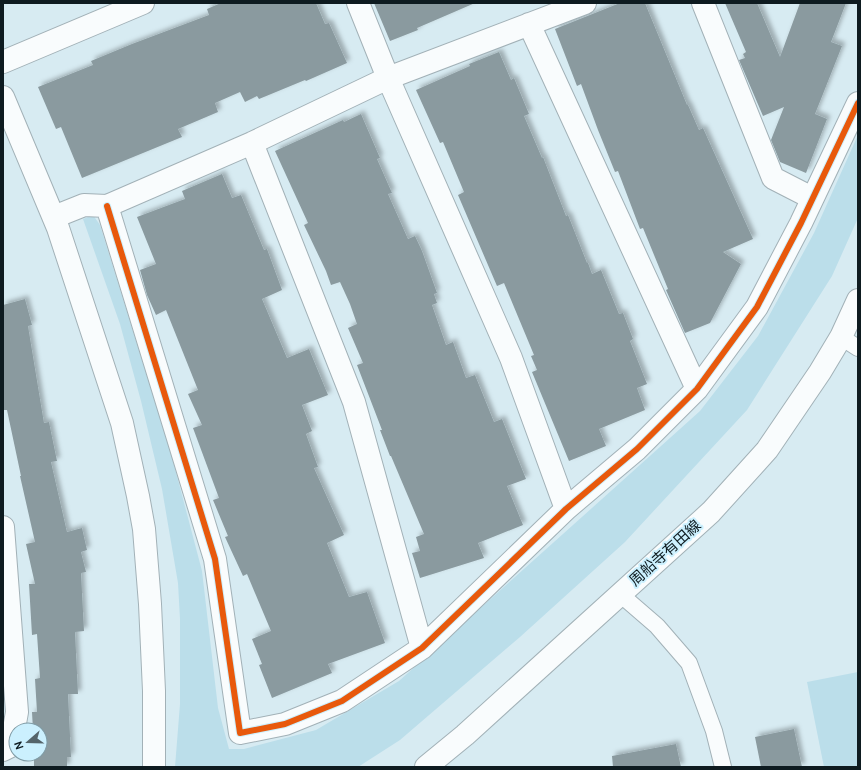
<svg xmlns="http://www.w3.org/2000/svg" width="861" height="770" font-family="Cabin,'Noto Sans JP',sans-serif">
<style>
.green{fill:#bbdeea}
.building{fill:#8a9a9f;filter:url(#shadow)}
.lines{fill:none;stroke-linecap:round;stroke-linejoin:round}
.lane-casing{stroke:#a2b1b7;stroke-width:18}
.street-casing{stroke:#a2b1b7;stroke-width:24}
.secondary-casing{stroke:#a2b1b7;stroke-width:24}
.lane{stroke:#f9fcfd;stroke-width:16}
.street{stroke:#f9fcfd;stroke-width:22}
.secondary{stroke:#f9fcfd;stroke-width:22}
.cycleway-casing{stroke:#cbf0fe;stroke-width:8}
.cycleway{stroke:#e8590c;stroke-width:6}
.labels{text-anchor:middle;stroke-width:4;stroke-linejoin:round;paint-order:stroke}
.street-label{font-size:15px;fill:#0e1b20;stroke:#cbf0fe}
</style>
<defs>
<filter id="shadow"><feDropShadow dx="3.5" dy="-3.5" stdDeviation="2" flood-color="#0004"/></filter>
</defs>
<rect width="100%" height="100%" fill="#d7ebf2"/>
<!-- green -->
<path class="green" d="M 858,135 L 858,218 L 832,276 L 747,410 L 625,542 L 520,637 L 400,740 L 358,767 L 175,767 L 180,704 L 180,619 L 178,583 L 162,489 L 141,401 L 120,324 L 83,219 L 93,215 L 100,225 L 172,457 L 202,571 L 218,708 L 229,749 L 244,749 L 316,730 L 399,681 L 602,499 L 700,411 L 758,336 L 814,233 Z
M 858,672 L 858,767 L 824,767 L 807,682 Z"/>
<!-- building -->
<path class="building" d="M 221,3 L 316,3 L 325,24 L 329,23 L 347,63 L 306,81 L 305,80 L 259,99 L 257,96 L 245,102 L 240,92 L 215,103 L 218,112 L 178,129 L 182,137 L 82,178 L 61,127 L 56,129 L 38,87 L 93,65 L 91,61 L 132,44 L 209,15 L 207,9 Z
M 374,3 L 475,3 L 417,28 L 418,30 L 390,41 Z
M 620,3 L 645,3 L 687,105 L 688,105 L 699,130 L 703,128 L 753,239 L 723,252 L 741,264 L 710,323 L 685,333 L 666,290 L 668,289 L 643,228 L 640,229 L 618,171 L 615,172 L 598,130 L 581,84 L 577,86 L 555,29 Z
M 725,3 L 757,3 L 780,57 L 800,3 L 846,3 L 831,42 L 842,46 L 815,114 L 827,119 L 806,173 L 780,162 L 771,140 L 784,107 L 763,116 L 739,60 L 745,58 L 743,54 L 746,52 Z
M 499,52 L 511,80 L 514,78 L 529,114 L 524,116 L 542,158 L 543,157 L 566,216 L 568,215 L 587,263 L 588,263 L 592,274 L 601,270 L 619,314 L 623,313 L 633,339 L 630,341 L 647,384 L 637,388 L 645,410 L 599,429 L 606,446 L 569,461 L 532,372 L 537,370 L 531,356 L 534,355 L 504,283 L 497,286 L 458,195 L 464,192 L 443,142 L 440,143 L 416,90 L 470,66 L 469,64 Z
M 361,114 L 380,158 L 377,159 L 392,193 L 388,194 L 408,239 L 415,236 L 422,251 L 437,293 L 434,294 L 437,303 L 432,305 L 446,345 L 453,342 L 466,378 L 475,375 L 494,422 L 502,419 L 526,479 L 507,486 L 523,525 L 478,543 L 484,558 L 420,578 L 412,553 L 420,551 L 416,537 L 424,534 L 391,456 L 390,456 L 380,430 L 382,430 L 357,365 L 363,363 L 348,328 L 357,324 L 350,304 L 340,282 L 331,285 L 326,271 L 304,225 L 308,223 L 275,151 L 343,120 L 344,122 Z
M 222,174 L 232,198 L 241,195 L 264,250 L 267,249 L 282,290 L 262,299 L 287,358 L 309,349 L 328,395 L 302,405 L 312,431 L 306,434 L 318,467 L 314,468 L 344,535 L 327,543 L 349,597 L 367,592 L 385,643 L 328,664 L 332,673 L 272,698 L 259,665 L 262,664 L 252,639 L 271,631 L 247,574 L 243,576 L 225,537 L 228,536 L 213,500 L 219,498 L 193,428 L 202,425 L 188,394 L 198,390 L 166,310 L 156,315 L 147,295 L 140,270 L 156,264 L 137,217 L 185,199 L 182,191 Z
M 25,299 L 32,325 L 28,326 L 44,423 L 49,422 L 57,461 L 51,462 L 67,532 L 82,528 L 87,550 L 81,552 L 86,572 L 81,573 L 84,631 L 75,632 L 78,694 L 68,694 L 71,757 L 67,757 L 67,767 L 34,767 L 34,754 L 40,754 L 40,730 L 33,730 L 32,712 L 37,712 L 35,679 L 40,678 L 37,634 L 32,635 L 29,584 L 35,584 L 26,544 L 35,542 L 20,476 L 21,476 L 7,410 L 3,410 L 3,305 Z
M 794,729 L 802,767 L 761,767 L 755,737 Z
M 676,744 L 681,767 L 613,767 L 612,756 Z"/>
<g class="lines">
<defs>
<path id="lane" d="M 841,337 L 858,348
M 620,594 L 657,626 L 689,663 L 714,731 L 723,767"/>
<path id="street" d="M 358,3 L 388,78 L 511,358 L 566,509
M 703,3 L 773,178 L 812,198
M 529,24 L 697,389
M 3,62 L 143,3
M 252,143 L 354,402 L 422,648
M 107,206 L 215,559 L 240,733 L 285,724 L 342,701 L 422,648 L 566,509 L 637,449 L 697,389 L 757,307 L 801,223 L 858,103
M 54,217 L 84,205 L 107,206 L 252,143 L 388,78 L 585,3
M 3,527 L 17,712 L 11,746 L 3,750"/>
<path id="secondary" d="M 3,97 L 58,228 L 122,423 L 138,496 L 144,529 L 150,604 L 154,691 L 154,767
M 426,767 L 465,735 L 711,512 L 767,450 L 820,372 L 841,337 L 858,300"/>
</defs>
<!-- lane casing -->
<use href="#lane" class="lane-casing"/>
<!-- street casing -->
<use href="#street" class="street-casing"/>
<!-- secondary casing -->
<use href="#secondary" class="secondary-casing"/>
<!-- lane -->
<use href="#lane" class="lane"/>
<!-- street -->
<use href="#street" class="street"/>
<!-- secondary -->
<use href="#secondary" class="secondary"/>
<defs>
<path id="cycleway" d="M 107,206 L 215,559 L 240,733 L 285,724 L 342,701 L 422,648 L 566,509 L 637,449 L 697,389 L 757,307 L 801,223 L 858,103"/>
</defs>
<!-- cycleway casing -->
<use href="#cycleway" class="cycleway-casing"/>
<!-- cycleway -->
<use href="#cycleway" class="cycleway"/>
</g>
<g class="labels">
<!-- street labels -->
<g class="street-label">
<text transform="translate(665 553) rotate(-42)" y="5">周船寺有田線</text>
</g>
</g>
<!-- border -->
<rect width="861" height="770" fill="none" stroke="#0e1b20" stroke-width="8"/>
<!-- north arrow -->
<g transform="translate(28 742) rotate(250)"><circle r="19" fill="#cbf0fe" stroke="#7f9ba5"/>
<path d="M0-3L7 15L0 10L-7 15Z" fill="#54646a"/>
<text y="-6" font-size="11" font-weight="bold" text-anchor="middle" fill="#0e1b20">N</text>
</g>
</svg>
